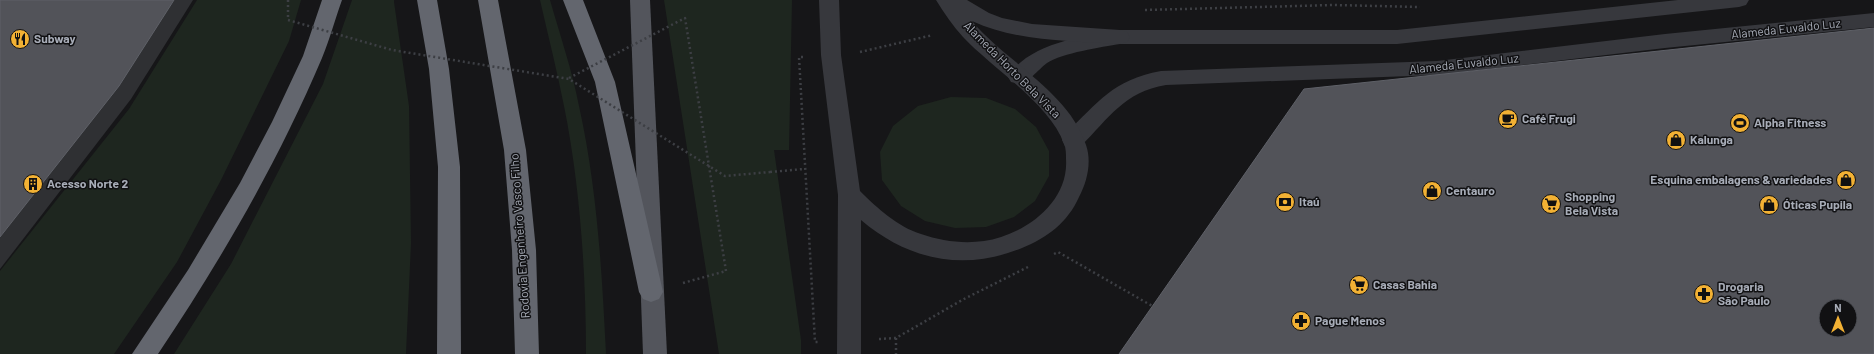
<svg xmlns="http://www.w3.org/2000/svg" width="1874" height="354" font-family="Barlow,sans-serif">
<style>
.green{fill:#1e261f}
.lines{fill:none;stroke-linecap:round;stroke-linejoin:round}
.path{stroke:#3d3f44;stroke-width:2.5;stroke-dasharray:2 3;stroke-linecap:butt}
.minor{fill:#37383d;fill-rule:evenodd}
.tertiary{fill:#37383d;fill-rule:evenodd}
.primary{fill:#53555c;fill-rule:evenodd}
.motorway{fill:#63666e;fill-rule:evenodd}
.path-bridge{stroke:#3d3f44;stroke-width:2.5;stroke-dasharray:2 3;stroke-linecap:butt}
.shaded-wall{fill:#2f3033}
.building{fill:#525359;stroke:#5f6168;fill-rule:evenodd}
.labels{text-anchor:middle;stroke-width:3;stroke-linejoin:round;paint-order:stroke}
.street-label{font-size:12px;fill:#a8adb8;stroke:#111113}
.poi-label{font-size:12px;font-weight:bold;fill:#a8adb8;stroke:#111113;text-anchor:start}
</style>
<rect width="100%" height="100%" fill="#161618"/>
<!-- green -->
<path class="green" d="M 197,0 L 301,0 L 289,41 L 221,180 L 177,262 L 114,354 L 0,354 L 0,271 L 129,109 Z
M 352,0 L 394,0 L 394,2 L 409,106 L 411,243 L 406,354 L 174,354 L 231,264 L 323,84 Z
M 540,0 L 550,0 C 560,35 572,70 579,106 C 597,187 602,272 606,354 L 586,354 C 586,274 580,185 564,106 C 557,71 548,35 540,0 Z
M 664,0 L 792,0 L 789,150 L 774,150 L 801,340 L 801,354 L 719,354 Z
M 951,97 L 986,98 L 1015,109 L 1036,127 L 1049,151 L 1049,176 L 1035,201 L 1014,217 L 986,227 L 955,228 L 925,221 L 901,206 L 882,180 L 880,152 L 893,126 L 918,106 Z"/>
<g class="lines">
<!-- path -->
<path class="path" d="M 1145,10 L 1334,5 L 1420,7
M 860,52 L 933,35
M 803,57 L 799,57 L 815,342 L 818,342
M 770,172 L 804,169
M 1054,254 L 1058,252 L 1154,307
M 683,283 L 726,271
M 896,338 L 896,354
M 879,339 L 896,338 L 964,299 L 1028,267"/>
<!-- minor -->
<path class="minor" d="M 1678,0 L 1749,0 L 1746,5 L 1739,7 L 1397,44 L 1120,44 C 1102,47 1062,53 1047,63 C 1035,72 1027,87 1011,82 L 1008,77 C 1027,44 1085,35 1120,30 L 1397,30 Z
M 1874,13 L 1874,27 L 1665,48 L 1437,75 L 1166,85 C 1124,92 1109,118 1081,146 L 1073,148 L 1065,146 L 1062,140 L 1065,134 C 1099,102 1112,80 1161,71 L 1437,61 L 1665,34 Z"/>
<!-- tertiary -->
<path class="tertiary" d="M 819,0 L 839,0 L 841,55 L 860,191 C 877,208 898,227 921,234 C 941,241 963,244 984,241 C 1024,235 1069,203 1066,159 C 1066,154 1066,148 1064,144 C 1050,104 992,68 963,37 C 953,26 944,13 936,0 L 967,0 L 989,13 L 1002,18 L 1032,24 L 1120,30 L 1127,32 L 1130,37 L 1127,42 L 1120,44 C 1071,41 1018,42 972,21 C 1006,62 1069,92 1086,145 C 1092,162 1087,182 1079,197 C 1068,222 1047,238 1022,248 C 964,272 908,260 861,220 L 861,354 L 837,354 L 838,195 L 821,55 Z"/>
<!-- primary -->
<path class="primary" d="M 630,0 L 650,0 L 667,354 L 643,354 Z"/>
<!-- motorway -->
<path class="motorway" d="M 322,0 L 342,0 C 335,19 330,39 322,58 C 278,162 221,260 158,354 L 132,354 L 188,270 L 240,183 L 272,122 L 303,56 Z
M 417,0 L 437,0 L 449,69 L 460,167 L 461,354 L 437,354 L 438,167 L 429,69 Z
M 478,0 L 498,0 L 526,150 L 536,250 L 539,354 L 515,354 L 512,250 L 504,150 Z
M 563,0 L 583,0 L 615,82 L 663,292 L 659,299 L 651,302 L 643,299 L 639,292 L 595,82 Z"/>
<!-- path-bridge -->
<path class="path-bridge" d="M 288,0 L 288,20 L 392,50 L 569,79 L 725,176 L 770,172
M 569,78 L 685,18 L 726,271"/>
</g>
<!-- shaded-wall -->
<path class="shaded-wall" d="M 174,0 L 193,0 L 131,99 L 0,269 L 0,237 Z"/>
<!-- building -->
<path class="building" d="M 0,0 L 174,0 L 119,86 L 0,237 Z
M 1874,28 L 1874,354 L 1119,354 L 1304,89 ZM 1826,306 L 1850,306 L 1850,330 L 1826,330 Z"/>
<!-- icons -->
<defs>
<symbol id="restaurant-disc" viewBox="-11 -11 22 22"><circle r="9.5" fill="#f2b134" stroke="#111113"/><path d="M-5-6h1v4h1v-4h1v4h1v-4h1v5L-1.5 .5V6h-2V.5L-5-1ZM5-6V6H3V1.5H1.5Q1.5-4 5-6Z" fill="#111"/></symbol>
<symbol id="cafe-disc" viewBox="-11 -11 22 22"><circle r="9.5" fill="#f2b134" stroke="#111113"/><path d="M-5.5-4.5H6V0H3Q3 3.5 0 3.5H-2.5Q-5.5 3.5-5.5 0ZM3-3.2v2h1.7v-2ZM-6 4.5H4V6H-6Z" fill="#111"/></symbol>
<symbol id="stadium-disc" viewBox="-11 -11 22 22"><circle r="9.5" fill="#f2b134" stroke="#111113"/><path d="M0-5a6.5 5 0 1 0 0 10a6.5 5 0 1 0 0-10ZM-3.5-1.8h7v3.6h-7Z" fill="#111"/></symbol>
<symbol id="shop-disc" viewBox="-11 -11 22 22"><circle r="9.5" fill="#f2b134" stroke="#111113"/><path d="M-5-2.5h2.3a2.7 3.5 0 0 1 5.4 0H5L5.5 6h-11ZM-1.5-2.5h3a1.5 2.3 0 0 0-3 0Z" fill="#111"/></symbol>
<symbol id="building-disc" viewBox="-11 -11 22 22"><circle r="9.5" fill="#f2b134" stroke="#111113"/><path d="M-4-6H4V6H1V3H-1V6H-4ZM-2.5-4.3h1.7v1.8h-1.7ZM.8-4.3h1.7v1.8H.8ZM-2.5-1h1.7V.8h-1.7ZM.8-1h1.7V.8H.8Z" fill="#111"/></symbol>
<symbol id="bank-disc" viewBox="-11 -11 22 22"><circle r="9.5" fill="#f2b134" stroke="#111113"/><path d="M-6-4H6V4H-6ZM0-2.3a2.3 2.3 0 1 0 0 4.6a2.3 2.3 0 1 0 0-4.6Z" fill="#111"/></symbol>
<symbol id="supermarket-disc" viewBox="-11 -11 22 22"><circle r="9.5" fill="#f2b134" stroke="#111113"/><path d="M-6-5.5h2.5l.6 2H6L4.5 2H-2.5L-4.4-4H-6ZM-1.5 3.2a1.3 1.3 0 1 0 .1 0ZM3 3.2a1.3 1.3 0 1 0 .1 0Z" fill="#111"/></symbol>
<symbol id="pharmacy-disc" viewBox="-11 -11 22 22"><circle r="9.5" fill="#f2b134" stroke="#111113"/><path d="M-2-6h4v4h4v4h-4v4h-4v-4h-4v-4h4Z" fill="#111"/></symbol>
</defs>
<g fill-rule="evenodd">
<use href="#restaurant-disc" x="9" y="28" width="22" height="22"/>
<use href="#cafe-disc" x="1497" y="108" width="22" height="22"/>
<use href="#stadium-disc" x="1729" y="112" width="22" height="22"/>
<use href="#shop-disc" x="1665" y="129" width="22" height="22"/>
<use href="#shop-disc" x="1835" y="169" width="22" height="22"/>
<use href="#building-disc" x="22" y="173" width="22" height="22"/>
<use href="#shop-disc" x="1421" y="180" width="22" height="22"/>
<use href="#bank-disc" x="1274" y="191" width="22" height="22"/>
<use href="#supermarket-disc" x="1540" y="193" width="22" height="22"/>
<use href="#shop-disc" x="1758" y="194" width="22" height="22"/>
<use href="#supermarket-disc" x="1348" y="274" width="22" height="22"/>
<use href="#pharmacy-disc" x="1693" y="283" width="22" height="22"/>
<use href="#pharmacy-disc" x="1290" y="310" width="22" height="22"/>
</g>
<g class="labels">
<!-- street labels -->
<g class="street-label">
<text transform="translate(1786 29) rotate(-6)" y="4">Alameda Euvaldo Luz</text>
<text transform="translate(1464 64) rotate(-6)" y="4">Alameda Euvaldo Luz</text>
<text transform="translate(1012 70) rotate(45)" y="4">Alameda Horto Bela Vista</text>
<text transform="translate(520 236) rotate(-94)" y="4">Rodovia Engenheiro Vasco Filho</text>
</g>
<!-- poi labels -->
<g class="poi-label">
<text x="34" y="43">Subway</text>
<text x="1522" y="123">Café Frugi</text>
<text x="1754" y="127">Alpha Fitness</text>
<text x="1690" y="144">Kalunga</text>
<text x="1832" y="184" text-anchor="end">Esquina embalagens &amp; variedades</text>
<text x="47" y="188">Acesso Norte 2</text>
<text x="1446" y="195">Centauro</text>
<text x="1565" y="201">Shopping<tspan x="1565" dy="14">Bela Vista</tspan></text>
<text x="1299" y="206">Itaú</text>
<text x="1783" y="209">Óticas Pupila</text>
<text x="1373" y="289">Casas Bahia</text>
<text x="1718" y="291">Drogaria<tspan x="1718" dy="14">São Paulo</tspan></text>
<text x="1315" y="325">Pague Menos</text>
</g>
</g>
<!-- north arrow -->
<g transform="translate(1838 318)"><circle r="19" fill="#111113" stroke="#4d4f55"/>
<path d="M0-3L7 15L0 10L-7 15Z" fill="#f2b134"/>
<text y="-6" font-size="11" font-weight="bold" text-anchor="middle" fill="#a8adb8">N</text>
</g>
</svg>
